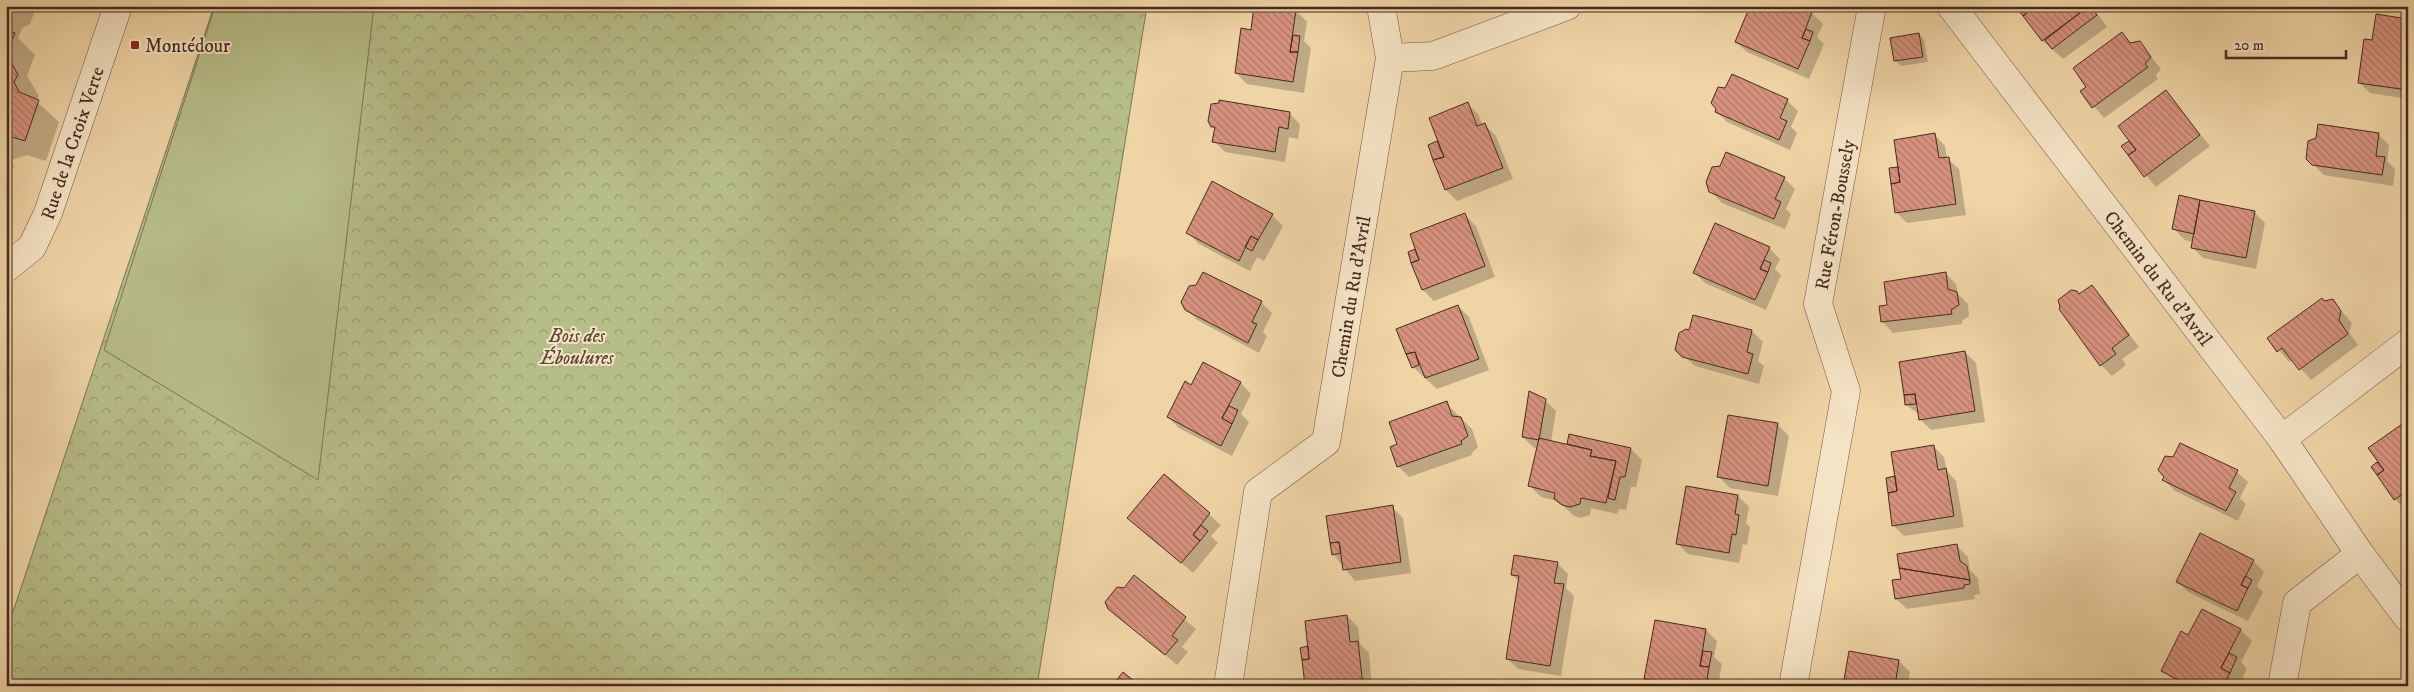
<svg xmlns="http://www.w3.org/2000/svg" width="2414" height="692" font-family="'IM FELL DW Pica',serif">
<style>
.forest{fill:url(#forest-crowns);stroke:#7e7454}
.park{fill:#b7bd88;stroke:#7e7454}
.shadow{fill:#0003}
.building{fill:url(#building-back-hatch);stroke:#462b1f}
.lines{fill:none;stroke-linecap:round;stroke-linejoin:round}
.minor-casing{stroke:#705541;stroke-width:29}
.minor{stroke:#f5e3c5;stroke-width:28}
.poi-dot{fill:#8f2418;stroke:#f5e3c5;stroke-width:2}
.labels{text-anchor:middle;stroke-width:4;stroke-linejoin:round;paint-order:stroke}
.poi-label{font-size:19px;fill:#462b1f;stroke:#f5e3c5;text-anchor:start}
.street-label{font-size:19px;fill:#462b1f;stroke:#f5e3c5}
.park-label{font-size:19px;font-style:italic;fill:#5d4834;stroke:#f5e3c5}
</style>
<defs>
<pattern id="forest-crowns" width="20" height="18" patternUnits="userSpaceOnUse" patternTransform="scale(1.25)"><rect width="20" height="18" fill="#b7bd88"/><path d="M2 6a3 3 0 1 1 6 0M12 15a3 3 0 1 1 6 0" fill="none" stroke="#979a6f"/></pattern>
<pattern id="building-back-hatch" width="6" height="6" patternUnits="userSpaceOnUse" patternTransform="scale(1.25)"><rect width="6" height="6" fill="#d7927e"/><path d="M-1 5l2 2M0 0l6 6M5-1l2 2" fill="none" stroke="#b07767"/></pattern>
</defs>
<rect width="100%" height="100%" fill="#efd4a6"/>
<filter id="stains"><feTurbulence type="fractalNoise" baseFrequency=".004" numOctaves="4"/><feColorMatrix values="0 0 0 0 .2 0 0 0 0 .09 0 0 0 0 .02 0 0 0 .5 -.17"/></filter>
<radialGradient id="worn" r=".72"><stop offset=".6" stop-color="#630" stop-opacity="0"/><stop offset="1" stop-color="#630" stop-opacity=".3"/></radialGradient>
<!-- forest -->
<path class="forest" d="M 214,6 L 1147,6 L 1037,686 L 6,686 L 6,633 Z"/>
<!-- park -->
<path class="park" d="M 215,6 L 374,6 L 318,480 L 104,350 Z"/>
<!-- shadow -->
<path class="shadow" d="M 6,6 L 37,6 L 30,24 L 22,28 L 18,38 L 35,55 L 27,76 L 39,96 L 36,101 L 59,122 L 46,161 L 27,155 L 12,160 L 14,167 L 6,170 Z
M 1256,6 L 1296,11 L 1307,22 L 1304,41 L 1311,48 L 1304,93 L 1247,84 L 1236,73 L 1252,31 Z
M 1794,6 L 1812,13 L 1823,24 L 1817,37 L 1824,44 L 1809,79 L 1747,52 L 1736,42 Z
M 2017,6 L 2092,6 L 2107,27 L 2063,59 L 2043,41 Z
M 2272,6 L 2291,6 L 2290,9 Z
M 2408,20 L 2408,99 L 2370,93 L 2359,82 L 2373,41 Z
M 1919,34 L 1924,40 L 1928,62 L 1901,66 L 1895,61 Z
M 2122,34 L 2132,44 L 2139,42 L 2161,69 L 2156,75 L 2158,79 L 2104,118 L 2082,92 L 2088,87 Z
M 2166,92 L 2210,146 L 2156,187 L 2123,147 L 2131,141 Z
M 1787,100 L 1798,111 L 1791,127 L 1797,133 L 1790,150 L 1727,122 L 1716,111 L 1718,109 Z
M 1467,103 L 1478,114 L 1483,126 L 1485,125 L 1496,136 L 1513,179 L 1457,201 L 1446,190 L 1429,146 L 1439,141 Z
M 1289,113 L 1300,124 L 1298,139 L 1289,137 L 1285,162 L 1225,152 L 1214,141 L 1216,130 L 1212,126 Z
M 2378,134 L 2389,145 L 2387,161 L 2395,169 L 2393,186 L 2324,175 L 2307,158 Z
M 1935,135 L 1945,146 L 1947,158 L 1959,169 L 1966,215 L 1907,223 L 1896,212 L 1899,168 Z
M 1784,178 L 1795,189 L 1786,209 L 1791,214 L 1785,229 L 1722,203 L 1711,191 Z
M 2254,212 L 2265,223 L 2256,269 L 2203,258 L 2192,247 L 2193,242 L 2185,240 L 2174,229 Z
M 1272,215 L 1283,226 L 1264,261 L 1257,257 L 1250,271 L 1199,244 L 1188,233 Z
M 1465,215 L 1476,226 L 1495,277 L 1434,301 L 1423,290 L 1409,253 L 1417,250 Z
M 1769,248 L 1780,259 L 1775,269 L 1781,275 L 1766,310 L 1705,283 L 1694,272 Z
M 1945,273 L 1956,284 L 1958,294 L 1968,304 L 1969,316 L 1962,321 L 1962,324 L 1893,333 L 1883,322 L 1889,306 Z
M 2092,286 L 2102,297 L 2139,347 L 2122,359 L 2126,365 L 2112,376 L 2101,365 L 2060,309 L 2059,300 L 2079,295 Z
M 2332,300 L 2352,323 L 2349,332 L 2358,345 L 2311,380 L 2293,360 L 2289,362 L 2269,338 L 2325,302 Z
M 1261,302 L 1272,313 L 1263,332 L 1267,336 L 1259,353 L 1197,320 L 1186,309 Z
M 1458,306 L 1469,317 L 1489,370 L 1437,389 L 1413,367 L 1398,329 Z
M 1752,331 L 1763,342 L 1758,361 L 1764,366 L 1759,384 L 1695,366 L 1676,349 Z
M 1965,352 L 1976,363 L 1985,422 L 1931,430 L 1920,419 L 1920,415 L 1906,405 L 1900,363 Z
M 1204,364 L 1241,383 L 1251,394 L 1241,414 L 1249,422 L 1232,456 L 1179,428 L 1168,417 L 1192,386 Z
M 1545,400 L 1556,411 L 1551,442 L 1568,446 L 1570,436 L 1631,449 L 1642,460 L 1636,487 L 1631,487 L 1626,510 L 1619,509 L 1617,514 L 1591,508 L 1590,515 L 1581,518 L 1574,516 L 1558,501 L 1541,497 L 1530,486 L 1538,448 L 1534,448 L 1523,437 Z
M 1446,403 L 1472,429 L 1478,447 L 1472,453 L 1472,455 L 1409,477 L 1398,466 L 1399,445 Z
M 1729,416 L 1778,425 L 1789,436 L 1778,496 L 1730,488 L 1719,477 Z
M 2408,422 L 2408,509 L 2406,510 L 2395,499 L 2373,467 L 2379,462 Z
M 1933,446 L 1944,457 L 1947,471 L 1956,481 L 1964,527 L 1904,536 L 1893,525 L 1896,477 Z
M 2237,472 L 2248,482 L 2240,498 L 2246,504 L 2238,521 L 2175,491 L 2164,480 Z
M 1164,476 L 1221,525 L 1211,536 L 1218,543 L 1193,573 L 1129,518 Z
M 1738,496 L 1749,507 L 1746,523 L 1750,527 L 1747,545 L 1743,544 L 1739,563 L 1688,554 L 1677,543 Z
M 1392,507 L 1403,518 L 1411,573 L 1355,581 L 1333,554 Z
M 1957,546 L 1968,557 L 1970,570 L 1978,578 L 1980,594 L 1974,595 L 1975,599 L 1907,609 L 1896,599 L 1903,580 Z
M 2253,561 L 2264,572 L 2257,586 L 2263,592 L 2248,621 L 2188,592 L 2177,581 Z
M 1557,563 L 1568,574 L 1566,588 L 1574,596 L 1561,676 L 1518,669 L 1507,658 L 1520,582 L 1512,575 Z
M 1134,577 L 1196,629 L 1182,647 L 1188,652 L 1177,665 L 1109,608 Z
M 2202,610 L 2241,630 L 2252,641 L 2241,662 L 2247,669 L 2239,686 L 2181,686 L 2163,671 L 2189,637 Z
M 1347,616 L 1358,627 L 1360,644 L 1369,653 L 1372,686 L 1306,686 L 1309,647 Z
M 1706,630 L 1717,641 L 1714,657 L 1722,664 L 1718,686 L 1653,686 L 1646,678 Z
M 1899,661 L 1910,672 L 1908,686 L 1848,686 L 1845,680 Z"/>
<!-- building -->
<path class="building" d="M 1254,6 L 1296,10 L 1290,52 L 1298,52 L 1293,82 L 1235,73 L 1241,28 L 1251,30 Z
M 1750,6 L 1798,6 L 1812,12 L 1802,38 L 1810,41 L 1798,69 L 1735,42 Z
M 2015,6 L 2025,6 L 2029,11 L 2023,16 Z
M 2025,6 L 2089,6 L 2042,41 L 2023,16 L 2029,11 Z
M 2089,6 L 2097,15 L 2052,49 L 2045,40 Z
M 2376,14 L 2408,19 L 2408,90 L 2358,83 L 2364,39 L 2372,40 Z
M 1806,29 L 1813,32 L 1810,41 L 1802,38 Z
M 6,30 L 15,33 L 7,54 L 18,75 L 14,82 L 19,92 L 39,100 L 25,141 L 6,135 Z
M 2122,32 L 2130,43 L 2140,41 L 2151,57 L 2145,64 L 2148,67 L 2092,108 L 2080,91 L 2086,87 L 2073,68 Z
M 1919,33 L 1923,57 L 1894,61 L 1890,38 Z
M 1293,35 L 1300,36 L 1298,52 L 1290,52 Z
M 1732,74 L 1788,99 L 1780,118 L 1787,121 L 1779,140 L 1715,112 L 1716,109 L 1711,103 L 1718,87 L 1725,88 Z
M 2166,90 L 2200,135 L 2144,177 L 2128,155 L 2136,150 L 2118,126 Z
M 1219,100 L 1290,112 L 1288,129 L 1279,127 L 1275,152 L 1212,142 L 1215,127 L 1211,127 L 1208,121 L 1211,104 L 1219,103 Z
M 1468,102 L 1477,126 L 1485,123 L 1503,168 L 1445,190 L 1433,160 L 1444,157 L 1429,118 Z
M 2318,124 L 2379,133 L 2376,156 L 2385,157 L 2382,175 L 2312,165 L 2306,159 L 2308,141 L 2316,138 Z
M 1935,133 L 1939,158 L 1949,157 L 1956,204 L 1895,213 L 1891,184 L 1900,182 L 1894,140 Z
M 1437,141 L 1444,157 L 1433,160 L 1428,145 Z
M 2129,141 L 2136,150 L 2128,155 L 2121,146 Z
M 1726,152 L 1785,177 L 1775,199 L 1781,202 L 1774,219 L 1709,192 L 1706,182 L 1712,167 L 1720,166 Z
M 1898,167 L 1900,182 L 1891,184 L 1889,168 Z
M 1212,181 L 1273,214 L 1258,240 L 1251,236 L 1239,261 L 1186,233 Z
M 2179,195 L 2200,200 L 2194,234 L 2172,229 Z
M 2200,200 L 2255,211 L 2246,258 L 2191,248 Z
M 1465,213 L 1485,266 L 1422,290 L 1411,263 L 1419,260 L 1410,234 Z
M 1715,223 L 1770,247 L 1760,269 L 1768,272 L 1755,300 L 1693,273 Z
M 1251,236 L 1258,240 L 1252,251 L 1245,247 Z
M 1415,249 L 1419,260 L 1411,263 L 1408,252 Z
M 1764,260 L 1771,263 L 1768,272 L 1760,269 Z
M 1203,272 L 1262,301 L 1252,322 L 1257,324 L 1248,343 L 1185,310 L 1181,302 L 1189,286 L 1196,285 Z
M 1946,272 L 1948,289 L 1957,292 L 1959,305 L 1951,310 L 1952,314 L 1881,322 L 1879,306 L 1887,305 L 1884,282 Z
M 2092,285 L 2129,335 L 2112,348 L 2116,354 L 2100,366 L 2059,309 L 2060,307 L 2058,300 L 2071,290 L 2077,291 L 2079,294 Z
M 2322,298 L 2324,301 L 2333,299 L 2341,311 L 2339,320 L 2348,334 L 2299,370 L 2282,348 L 2277,352 L 2267,338 Z
M 1458,305 L 1479,359 L 1425,378 L 1415,352 L 1406,354 L 1396,329 Z
M 1693,315 L 1752,330 L 1747,352 L 1753,354 L 1748,374 L 1682,357 L 1675,350 L 1679,333 L 1686,329 L 1689,330 Z
M 1965,351 L 1975,411 L 1919,420 L 1915,394 L 1904,395 L 1899,362 Z
M 1415,352 L 1419,365 L 1412,368 L 1406,354 Z
M 1203,362 L 1241,382 L 1222,418 L 1232,424 L 1221,446 L 1167,417 L 1185,381 L 1191,385 Z
M 1529,391 L 1546,399 L 1539,440 L 1522,437 Z
M 1915,394 L 1916,404 L 1905,405 L 1904,395 Z
M 1447,401 L 1452,416 L 1461,417 L 1468,436 L 1461,441 L 1462,444 L 1397,467 L 1390,447 L 1397,444 L 1389,422 Z
M 1229,406 L 1238,410 L 1232,424 L 1222,418 Z
M 1728,415 L 1778,423 L 1768,486 L 1717,477 Z
M 2408,420 L 2408,490 L 2394,500 L 2377,475 L 2384,470 L 2368,448 Z
M 1569,434 L 1631,448 L 1625,477 L 1620,477 L 1615,500 L 1608,498 L 1616,461 L 1590,456 L 1592,450 L 1567,444 Z
M 1539,438 L 1592,450 L 1590,456 L 1616,461 L 1606,503 L 1581,498 L 1580,504 L 1570,507 L 1562,505 L 1554,499 L 1555,493 L 1528,486 Z
M 2180,443 L 2238,470 L 2229,488 L 2236,492 L 2226,511 L 2162,480 L 2164,477 L 2158,470 L 2165,456 L 2173,457 Z
M 1934,445 L 1938,470 L 1946,468 L 1954,516 L 1892,526 L 1888,493 L 1897,491 L 1891,452 Z
M 2377,462 L 2384,470 L 2377,475 L 2371,467 Z
M 1164,474 L 1210,513 L 1193,535 L 1200,541 L 1181,563 L 1127,518 Z
M 1895,476 L 1897,491 L 1888,493 L 1886,478 Z
M 1686,486 L 1738,495 L 1735,514 L 1739,515 L 1736,535 L 1732,534 L 1729,553 L 1676,544 Z
M 1393,505 L 1401,562 L 1343,570 L 1339,542 L 1330,543 L 1326,516 Z
M 1201,525 L 1208,531 L 1200,541 L 1193,535 Z
M 2200,533 L 2254,560 L 2241,585 L 2248,588 L 2237,611 L 2176,582 Z
M 1339,542 L 1341,553 L 1332,555 L 1330,543 Z
M 1957,544 L 1960,561 L 1967,566 L 1970,580 L 1899,568 L 1897,554 Z
M 1514,555 L 1558,562 L 1554,583 L 1564,584 L 1550,666 L 1506,659 L 1519,576 L 1511,575 Z
M 1899,568 L 1970,580 L 1970,584 L 1964,585 L 1964,588 L 1895,599 L 1892,580 L 1901,579 Z
M 1134,575 L 1186,617 L 1172,636 L 1178,640 L 1165,655 L 1108,609 L 1105,602 L 1117,587 L 1124,588 Z
M 2245,576 L 2252,580 L 2248,588 L 2241,585 Z
M 2202,609 L 2241,629 L 2221,668 L 2230,673 L 2223,686 L 2190,686 L 2161,671 L 2181,631 L 2188,635 Z
M 1347,615 L 1350,642 L 1358,641 L 1363,686 L 1305,686 L 1302,660 L 1309,659 L 1305,621 Z
M 1655,620 L 1706,629 L 1700,666 L 1709,667 L 1706,686 L 1685,686 L 1644,679 Z
M 1308,646 L 1309,659 L 1302,660 L 1300,648 Z
M 1703,651 L 1712,652 L 1709,667 L 1700,666 Z
M 1849,651 L 1899,660 L 1895,686 L 1847,686 L 1847,680 L 1844,680 Z
M 2229,653 L 2237,657 L 2230,673 L 2221,668 Z
M 1123,672 L 1140,686 L 1112,686 Z"/>
<g class="lines">
<defs>
<g id="minor">
<path d="M 1381,6 L 1390,58"/>
<path id="s1" d="M 1951,6 L 2282,439 L 2360,554 L 2408,618"/>
<path id="s2" d="M 6,268 L 32,247 L 48,213 L 118,6"/>
<path d="M 2282,439 L 2408,343"/>
<path id="s3" d="M 1228,686 L 1258,492 L 1326,442 L 1390,58 L 1433,56 L 1567,6"/>
<path id="s4" d="M 1793,686 L 1846,391 L 1818,304 L 1872,6"/>
<path d="M 2282,686 L 2297,603 L 2360,554"/>
</g>
</defs>
<!-- minor casing -->
<use href="#minor" class="minor-casing"/>
<!-- minor -->
<use href="#minor" class="minor"/>
</g>
<!-- markers -->
<rect class="poi-dot" x="130" y="40" width="10" height="10" rx="2.5"/>
<g class="labels">
<!-- poi labels -->
<g class="poi-label">
<text x="145" y="52">Montédour</text>
</g>
<!-- street labels -->
<g class="street-label">
<text dy="7" stroke="none"><textPath href="#s2" startOffset="145">Rue de la Croix Verte</textPath></text>
<text dy="7" stroke="none"><textPath href="#s4" startOffset="482">Rue Féron-Boussely</textPath></text>
<text dy="7" stroke="none"><textPath href="#s1" startOffset="342">Chemin du Ru d'Avril</textPath></text>
<text dy="7" stroke="none"><textPath href="#s3" startOffset="428">Chemin du Ru d'Avril</textPath></text>
</g>
<!-- park labels -->
<g class="park-label">
<text x="577" y="342">Bois des<tspan x="577" dy="22">Éboulures</tspan></text>
</g>
</g>
<!-- margin -->
<rect width="2414" height="692" fill="none" stroke="#efd4a6" stroke-width="25"/>
<rect x="8" y="8" width="2399" height="677" fill="none" stroke="#462b1f" stroke-width="2.5"/>
<rect x="12" y="12" width="2389" height="667" fill="none" stroke="#462b1f"/>
<!-- scale -->
<path d="M2226 50v8h120v-8" fill="none" stroke="#462b1f" stroke-width="2.5"/>
<text x="2234" y="50" font-size="15" fill="#462b1f" stroke="#f5e3c5" stroke-width="4" paint-order="stroke">20 m</text>
<rect width="100%" height="100%" filter="url(#stains)"/>
<rect width="100%" height="100%" fill="url(#worn)"/>
</svg>
